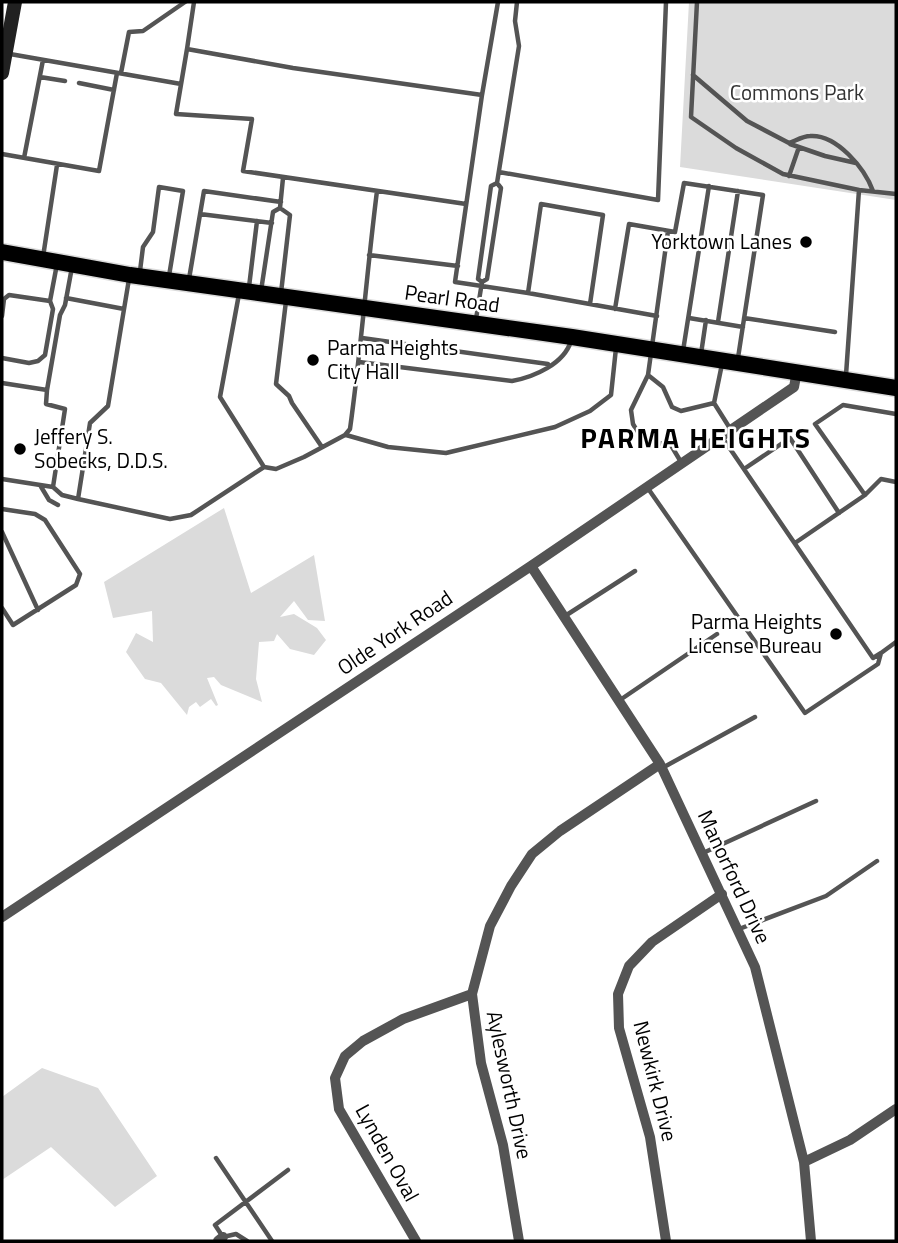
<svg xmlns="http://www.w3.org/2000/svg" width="898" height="1243" font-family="'Titillium Web',sans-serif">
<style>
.green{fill:#dbdbdb}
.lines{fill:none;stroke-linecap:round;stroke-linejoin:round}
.primary-casing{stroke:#dbdbdb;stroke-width:19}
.lane{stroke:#545454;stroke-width:4.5}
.street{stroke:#545454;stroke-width:10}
.secondary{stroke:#212121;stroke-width:14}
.primary{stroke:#000;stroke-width:16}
.poi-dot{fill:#000;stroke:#fff;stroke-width:2.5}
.labels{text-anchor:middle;stroke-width:5;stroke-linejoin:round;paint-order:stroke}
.park-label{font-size:21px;fill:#323232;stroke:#fff}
.poi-label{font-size:21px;fill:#000;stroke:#fff;text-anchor:end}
.street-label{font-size:21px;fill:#000;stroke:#fff}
.district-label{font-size:28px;font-weight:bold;letter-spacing:2px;fill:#000;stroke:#fff}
</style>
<rect width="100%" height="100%" fill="#fff"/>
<!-- green -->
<path class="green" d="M 689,2 L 896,2 L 896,200 L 680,167 Z
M 224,508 L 251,593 L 314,555 L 325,621 L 308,620 L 294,601 L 280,617 L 294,614 L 317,628 L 326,640 L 314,655 L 290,649 L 277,634 L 274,641 L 259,642 L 256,679 L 262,702 L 221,685 L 214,677 L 207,678 L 218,705 L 216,706 L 211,699 L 200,707 L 196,702 L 189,707 L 187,715 L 161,683 L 145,679 L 126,652 L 136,633 L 153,642 L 152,611 L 113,618 L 104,582 Z
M 42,1068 L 98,1088 L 157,1176 L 115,1207 L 51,1147 L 2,1180 L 2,1097 Z"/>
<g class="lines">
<defs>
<path id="primary" d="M 2,252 L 130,275 L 572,337 L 896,388"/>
</defs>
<!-- primary casing -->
<use href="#primary" class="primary-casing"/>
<!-- lane -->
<path class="lane" d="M 194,2 L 187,49 L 293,68 L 482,95 L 455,282 L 528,293
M 697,2 L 691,117 L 736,148 L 783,174 L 859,190
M 187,49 L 176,114 L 252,119 L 243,171 L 466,204
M 10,54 L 181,84
M 121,73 L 129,32 L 143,31 L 185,2
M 693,75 L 747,121 L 789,143 C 795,141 803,136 810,136 C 837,134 865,169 873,191
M 40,77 L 65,81
M 79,83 L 114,90
M 482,95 L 498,2
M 790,144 L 825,156 L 856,163
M 2,154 L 99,171 L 117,73
M 24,158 L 43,60
M 499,172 L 658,200 L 666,2
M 789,176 L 799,147
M 497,183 L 519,46 L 515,21 L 517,2
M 280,208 L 290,215 L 281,293
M 200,214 L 272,223
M 668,231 L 648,375 L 631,410 L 633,424 L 642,439 L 652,445 L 669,442 L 681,462
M 369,255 L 458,266
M 43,257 L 57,165
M 140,271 L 143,247 L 153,232 L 159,187 L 183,191 L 169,276
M 129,279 L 108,406 L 90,423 L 78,499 L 170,519 L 191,515 L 264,467 L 220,397 L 239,294
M 189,279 L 204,191 L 281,202
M 249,287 L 257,221
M 261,291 L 273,212 L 280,208 L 283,178
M 66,298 L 124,309
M 286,301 L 276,384 L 289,396 L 292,403 L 322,447
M 590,304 L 603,215 L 541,204 L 528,293 L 657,316
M 615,309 L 629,224 L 675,232 L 684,183 L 763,195 L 738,358
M 2,316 L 4,299 L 9,295 L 50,301
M 689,318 L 743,327
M 744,318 L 835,332
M 476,319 L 482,282 L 478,279 L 491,186 L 497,183 L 501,188 L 487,279 L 482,282
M 718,322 L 738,191
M 362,338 L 548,364
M 683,351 L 709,186
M 701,354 L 706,320
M 2,358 L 29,363 L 38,361 L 45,355 L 53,309 L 50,301 L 57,264
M 359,362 L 512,381 C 534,377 564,364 571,341
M 722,364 L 714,403 L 731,430
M 648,375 L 663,387 L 672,407 L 681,411 L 714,403
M 846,375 L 859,190 L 896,194
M 2,383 L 47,390 L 46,404 L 65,409 L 53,487 L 2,479
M 47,390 L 60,315 L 65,305 L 72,267
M 896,414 L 843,405 L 815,424 L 865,495 L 881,479 L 896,482
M 346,435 L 388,447 L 446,453 L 555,427 L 590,411 L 611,395 L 616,348
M 722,437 L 873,658 L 881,653
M 264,467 L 276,469 L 304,457 L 345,435 L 350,429 C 361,350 367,270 377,191
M 744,469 L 790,438 L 839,513
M 40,485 L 49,500 L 58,505
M 53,487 L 62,495 L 78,499
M 647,487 L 805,713 L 878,664 L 881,653 L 896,642
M 2,509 L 35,514 L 45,520 L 80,574 L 76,585 L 13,625 L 2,608
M 2,532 L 38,610
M 795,543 L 865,495
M 565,616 L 635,571
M 620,700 L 717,634
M 664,767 L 755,717
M 703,853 L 816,801
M 739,929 L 826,896 L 877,861
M 216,1158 L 272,1241
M 247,1241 L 236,1234 L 223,1237 L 215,1225 L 288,1170"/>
<!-- street -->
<path class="street" d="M 531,566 L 660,764 L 755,967 L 804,1162 L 811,1241
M 2,917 L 531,566 L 794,387 L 797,371
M 804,1162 L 850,1140 L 896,1109
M 218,1241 L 223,1237
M 416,1241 L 339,1109 L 335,1078 L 345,1056 L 363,1041 L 403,1019 L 472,994
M 519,1241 L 503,1145 L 481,1063 L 472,994 L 490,926 L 511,886 L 532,854 L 560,831 L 660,764
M 666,1241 L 650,1137 L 619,1028 L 618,994 L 629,966 L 652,942 L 722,894"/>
<!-- secondary -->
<path class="secondary" d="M 2,73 L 15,2"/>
<!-- primary -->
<use href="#primary" class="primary"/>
</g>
<!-- markers -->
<g class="poi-dot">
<circle cx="806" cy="242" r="7"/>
<circle cx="313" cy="360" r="7"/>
<circle cx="20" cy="449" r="7"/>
<circle cx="836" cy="634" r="7"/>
</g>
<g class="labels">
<!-- park labels -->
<g class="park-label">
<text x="797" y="100">Commons Park</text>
</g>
<!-- poi labels -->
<g class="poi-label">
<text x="792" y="249">Yorktown Lanes</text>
<text x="327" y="355" text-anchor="start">Parma Heights<tspan x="327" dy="24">City Hall</tspan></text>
<text x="34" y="444" text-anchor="start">Jeffery S.<tspan x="34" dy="24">Sobecks, D.D.S.</tspan></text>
<text x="822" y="629">Parma Heights<tspan x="822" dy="24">License Bureau</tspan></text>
</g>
<!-- street labels -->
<g class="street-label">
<text transform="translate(452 299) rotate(8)" y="7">Pearl Road</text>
<text transform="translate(395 633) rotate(-34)" y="7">Olde York Road</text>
<text transform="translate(734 877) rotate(65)" y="7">Manorford Drive</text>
<text transform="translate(655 1081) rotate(76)" y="7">Newkirk Drive</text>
<text transform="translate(509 1085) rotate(78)" y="7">Aylesworth Drive</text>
<text transform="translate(387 1153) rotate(61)" y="7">Lynden Oval</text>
</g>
<!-- district labels -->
<g class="district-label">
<text x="696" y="448">PARMA HEIGHTS</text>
</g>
</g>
<!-- border -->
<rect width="898" height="1243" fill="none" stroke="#000000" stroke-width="7"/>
</svg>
